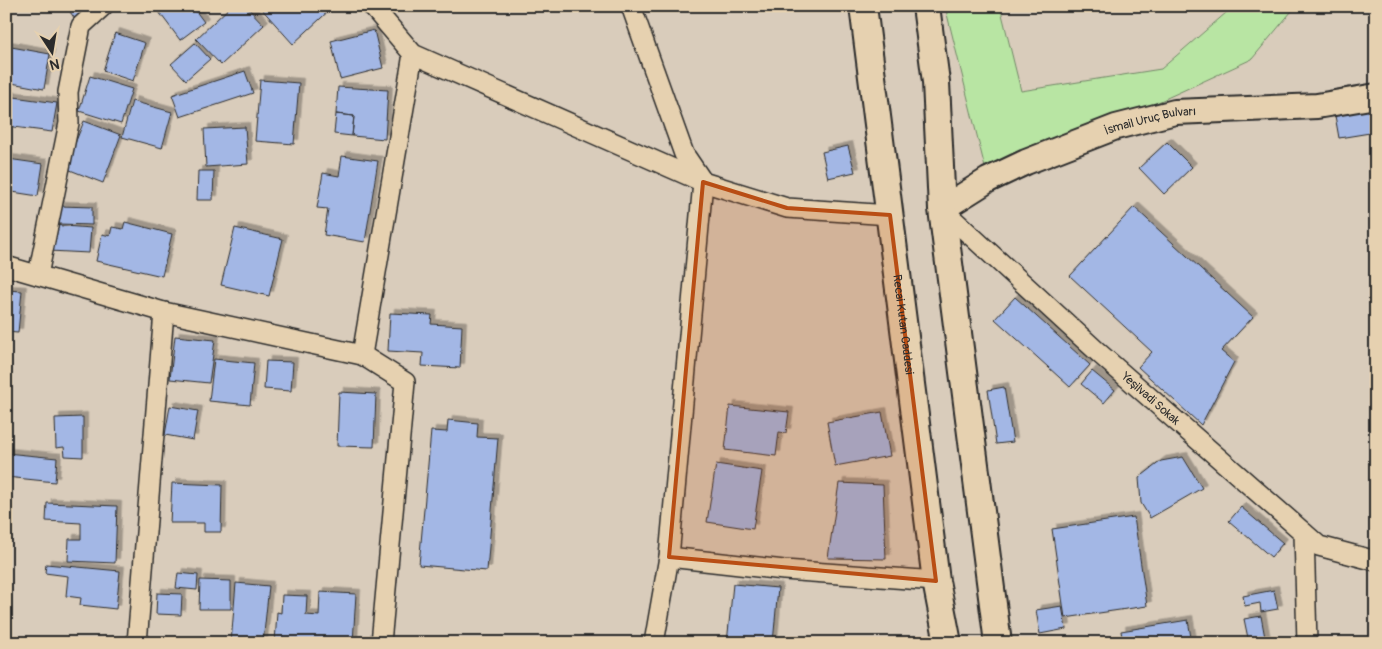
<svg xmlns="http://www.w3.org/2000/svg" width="1382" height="649" font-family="Pangolin,sans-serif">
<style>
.green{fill:#b8e5a3;stroke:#728867}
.building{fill:#a3b7e5;stroke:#2b2b2b;filter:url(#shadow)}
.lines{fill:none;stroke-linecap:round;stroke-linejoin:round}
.minor-casing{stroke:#2b2b2b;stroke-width:22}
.tertiary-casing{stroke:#2b2b2b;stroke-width:28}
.secondary-casing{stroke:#2b2b2b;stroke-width:30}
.minor{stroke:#e6d1b0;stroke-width:19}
.tertiary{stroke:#e6d1b0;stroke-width:24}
.secondary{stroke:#e6d1b0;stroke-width:26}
.marked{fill:#b94e14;fill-opacity:0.2;stroke:#b94e14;stroke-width:4;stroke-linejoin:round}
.labels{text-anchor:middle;stroke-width:5;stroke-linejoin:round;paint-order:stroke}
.street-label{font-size:12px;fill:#2b2b2b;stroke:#e6d1b0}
</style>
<defs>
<filter id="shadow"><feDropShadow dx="4.5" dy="-4.5" stdDeviation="0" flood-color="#0004"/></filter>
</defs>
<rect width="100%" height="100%" fill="#d9ccbb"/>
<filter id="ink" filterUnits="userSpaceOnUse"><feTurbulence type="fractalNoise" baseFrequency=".02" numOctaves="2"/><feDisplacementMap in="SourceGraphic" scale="10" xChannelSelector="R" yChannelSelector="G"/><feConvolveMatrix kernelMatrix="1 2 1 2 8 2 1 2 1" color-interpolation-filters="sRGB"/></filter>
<g filter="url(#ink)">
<!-- green -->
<path class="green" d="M 945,6 L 1000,6 L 1021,91 L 1161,69 L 1234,6 L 1296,6 L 1252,59 L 988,180 Z"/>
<!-- building -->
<path class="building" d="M 66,6 L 91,6 L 75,19 Z
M 167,6 L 192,6 L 204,22 L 180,40 L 159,12 Z
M 231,6 L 246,6 L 264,25 L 221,65 L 196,39 Z
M 259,6 L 334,6 L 293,44 Z
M 374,30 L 383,68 L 340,79 L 331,41 Z
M 115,33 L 145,43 L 133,81 L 103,71 Z
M 195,43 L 210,59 L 186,80 L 171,64 Z
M 6,46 L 50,54 L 44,89 L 6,82 Z
M 245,71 L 253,93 L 180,117 L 172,95 Z
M 90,76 L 132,89 L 121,124 L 79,111 Z
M 260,80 L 299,83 L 294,144 L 255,141 Z
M 338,87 L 388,90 L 385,139 L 352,136 L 354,116 L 336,114 Z
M 7,96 L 57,103 L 52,132 L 6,126 Z
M 132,101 L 172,112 L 162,148 L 122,137 Z
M 1373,104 L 1376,132 L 1339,138 L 1334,110 Z
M 336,114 L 354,116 L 352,136 L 334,134 Z
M 84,121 L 121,135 L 103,183 L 65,168 Z
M 245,127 L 248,164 L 206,167 L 204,129 Z
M 1167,142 L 1192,167 L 1164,194 L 1139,168 Z
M 848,146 L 855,172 L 828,178 L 822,152 Z
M 342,156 L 378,161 L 365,242 L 324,235 L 328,209 L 317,208 L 323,173 L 339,176 Z
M 8,159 L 43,164 L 38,196 L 6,191 Z
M 198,171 L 214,171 L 213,200 L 197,200 Z
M 60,206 L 92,207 L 92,225 L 59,224 Z
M 1134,207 L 1253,317 L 1221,351 L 1234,362 L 1201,425 L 1138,367 L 1152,352 L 1070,276 Z
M 125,222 L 172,234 L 162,276 L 96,261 L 102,234 L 110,236 L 112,227 L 123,229 Z
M 51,225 L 91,228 L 89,253 L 49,251 Z
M 235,228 L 283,239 L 269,296 L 221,285 Z
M 6,290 L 22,291 L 18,333 L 6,332 Z
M 1015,297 L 1090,365 L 1070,387 L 995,319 Z
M 390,313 L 432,315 L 431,324 L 462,326 L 460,368 L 422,366 L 423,353 L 388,351 Z
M 175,336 L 215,340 L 209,383 L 170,379 Z
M 214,359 L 254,363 L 250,405 L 209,401 Z
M 266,361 L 293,362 L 291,391 L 264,389 Z
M 1092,371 L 1115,390 L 1104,403 L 1081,384 Z
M 1004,387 L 1013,442 L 996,444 L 988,390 Z
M 339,392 L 376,394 L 374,447 L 337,446 Z
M 170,406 L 198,411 L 193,440 L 165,435 Z
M 730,406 L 789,412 L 786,433 L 779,432 L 776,456 L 725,450 Z
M 882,412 L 890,456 L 835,466 L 827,422 Z
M 83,417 L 83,457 L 65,456 L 64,447 L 56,448 L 55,418 Z
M 448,420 L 478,423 L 477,437 L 498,438 L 487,571 L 419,565 L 431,431 L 447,432 Z
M 6,453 L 57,458 L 55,482 L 6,477 Z
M 1183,457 L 1202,488 L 1150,518 L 1141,503 L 1139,478 L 1161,461 Z
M 716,464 L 762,471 L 753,529 L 707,522 Z
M 172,483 L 222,485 L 221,532 L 204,532 L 204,523 L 170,523 Z
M 839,483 L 883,485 L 886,559 L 828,558 Z
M 47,503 L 117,506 L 115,563 L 68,561 L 69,539 L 81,539 L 81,523 L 46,521 Z
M 1241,507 L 1283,543 L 1271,557 L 1229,521 Z
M 1134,517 L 1147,606 L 1065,618 L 1052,529 Z
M 46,564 L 120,571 L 116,609 L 80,605 L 81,598 L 66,596 L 68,576 L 45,573 Z
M 178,573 L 198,575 L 197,590 L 176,588 Z
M 200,580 L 231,581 L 231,609 L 199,609 Z
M 236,583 L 269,586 L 263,643 L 231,643 Z
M 733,584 L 778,588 L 773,643 L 727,643 Z
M 1274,590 L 1278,609 L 1261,612 L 1260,603 L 1245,606 L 1243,596 Z
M 320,592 L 356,594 L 353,643 L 275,643 L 277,612 L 281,613 L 282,595 L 307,596 L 306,615 L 319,616 Z
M 157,593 L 182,594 L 181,615 L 156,614 Z
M 1062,606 L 1066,629 L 1040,634 L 1036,610 Z
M 1261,616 L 1266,643 L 1249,643 L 1244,619 Z
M 1188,620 L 1192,643 L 1123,643 L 1121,631 Z"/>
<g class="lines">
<defs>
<g id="minor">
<path d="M 372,6 L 413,54 L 703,182 L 669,557 L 654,643"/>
<path d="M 631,6 L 684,154 L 703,182 L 787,208 L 890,215"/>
<path id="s1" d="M 942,209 L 1100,354 L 1319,546 L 1376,561"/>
<path d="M 6,266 L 164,312 L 137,643"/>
<path d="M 38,275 L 69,123 L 68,92 L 81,26 L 103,6"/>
<path d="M 164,312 L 362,355 L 413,54"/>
<path d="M 362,355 L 405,382 L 381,643"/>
<path d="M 1304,533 L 1307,643"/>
<path d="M 669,557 L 784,570 L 936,581"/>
</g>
<g id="tertiary">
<path id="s2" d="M 942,209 L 988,180 L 1026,162 L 1116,127 L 1175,112 L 1317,106 L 1376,96"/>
</g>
<g id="secondary">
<path id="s3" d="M 863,6 L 936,581 L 948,643"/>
<path d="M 926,6 L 936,82 L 942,209 L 998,643"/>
</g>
</defs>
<!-- minor casing -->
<use href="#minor" class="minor-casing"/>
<!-- tertiary casing -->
<use href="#tertiary" class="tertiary-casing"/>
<!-- secondary casing -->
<use href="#secondary" class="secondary-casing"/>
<!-- minor -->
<use href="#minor" class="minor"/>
<!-- tertiary -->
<use href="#tertiary" class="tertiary"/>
<!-- secondary -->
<use href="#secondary" class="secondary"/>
</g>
</g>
<!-- marked area -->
<path class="marked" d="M 703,182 L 787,208 L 890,215 L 936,581 L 669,557 Z"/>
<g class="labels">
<!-- street labels -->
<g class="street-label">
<text dy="4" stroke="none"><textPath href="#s2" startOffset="228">İsmail Uruç Bulvarı</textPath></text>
<text dy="4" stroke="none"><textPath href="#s3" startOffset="321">Recai Kutan Caddesi</textPath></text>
<text dy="4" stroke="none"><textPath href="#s1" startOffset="282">Yeşilvadi Sokak</textPath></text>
</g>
</g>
<!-- margin -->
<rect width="1382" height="649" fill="none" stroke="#e6d1b0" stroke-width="25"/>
<rect x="12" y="12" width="1357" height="624" fill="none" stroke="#2b2b2b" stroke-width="2" filter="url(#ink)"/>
<!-- north arrow -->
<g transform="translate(52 52) rotate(168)" stroke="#e6d1b0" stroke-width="4" paint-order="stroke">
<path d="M0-4L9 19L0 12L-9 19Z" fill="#2b2b2b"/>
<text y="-8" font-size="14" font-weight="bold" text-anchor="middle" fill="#2b2b2b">N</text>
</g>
</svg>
